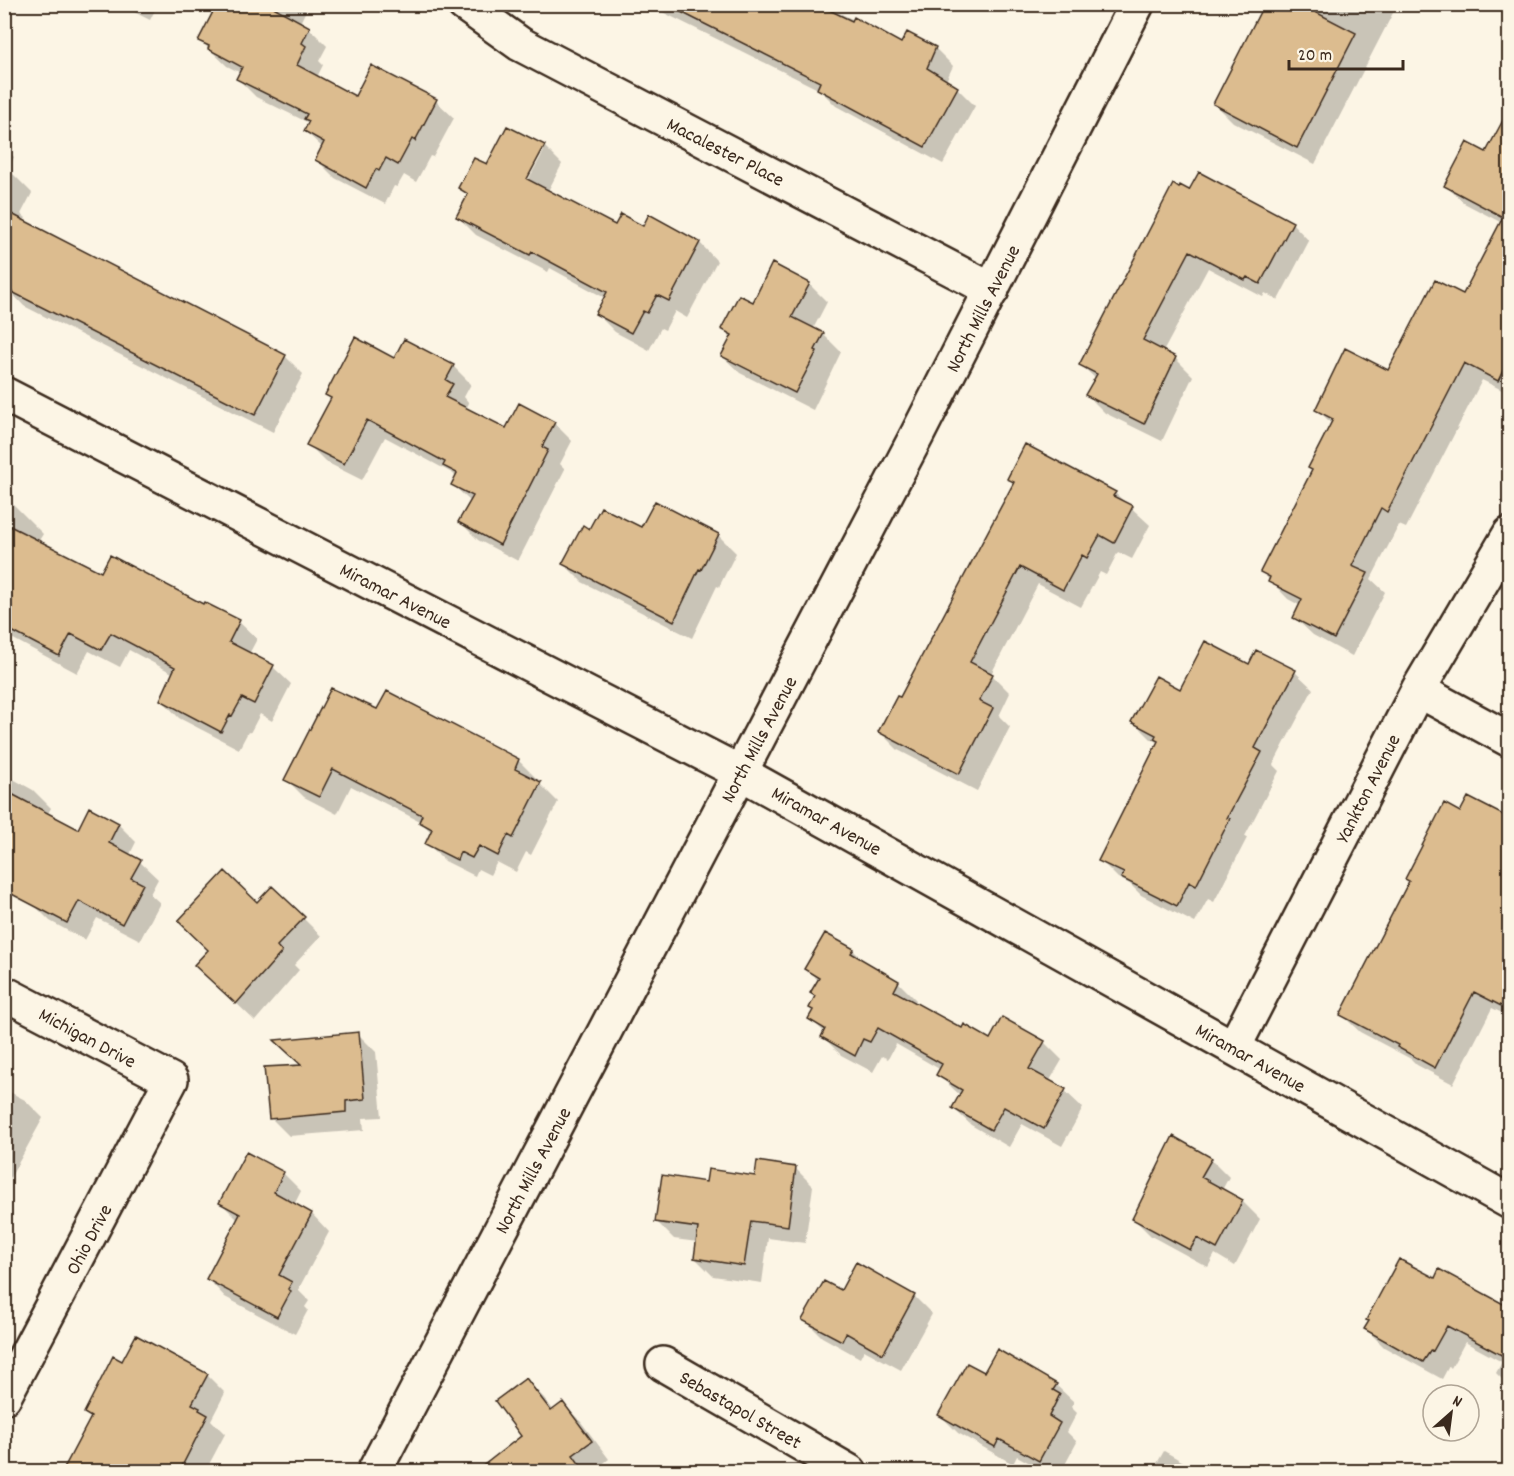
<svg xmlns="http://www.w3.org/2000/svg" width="1514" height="1476" font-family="Dekko,sans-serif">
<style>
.shadow{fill:#0003;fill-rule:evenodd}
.building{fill:#dcbc8f;stroke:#3b2a1e;stroke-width:1.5}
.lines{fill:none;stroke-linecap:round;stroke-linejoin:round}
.minor-casing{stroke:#3b2a1e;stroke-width:38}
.tertiary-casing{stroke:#3b2a1e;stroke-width:38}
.secondary-casing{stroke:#3b2a1e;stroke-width:38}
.minor{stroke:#fcf5e5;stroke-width:33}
.tertiary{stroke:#fcf5e5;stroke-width:33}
.secondary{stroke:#fcf5e5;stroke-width:33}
.labels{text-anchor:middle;stroke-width:6;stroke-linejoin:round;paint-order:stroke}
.street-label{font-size:20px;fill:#3b2a1e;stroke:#fcf5e5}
</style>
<rect width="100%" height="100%" fill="#fcf5e5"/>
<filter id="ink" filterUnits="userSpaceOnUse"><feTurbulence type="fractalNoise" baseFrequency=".0167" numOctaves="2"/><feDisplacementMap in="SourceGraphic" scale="12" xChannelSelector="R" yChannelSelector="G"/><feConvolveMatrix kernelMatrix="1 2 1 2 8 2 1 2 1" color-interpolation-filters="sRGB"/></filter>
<g filter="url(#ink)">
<!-- shadow -->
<path class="shadow" d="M 118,4 L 158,4 L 150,20 Z
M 219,4 L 309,4 L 300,23 L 309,28 L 327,46 L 319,61 L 323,65 L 317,77 L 356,98 L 372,67 L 436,101 L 454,118 L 433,157 L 430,156 L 416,182 L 404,175 L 397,187 L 394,186 L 385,204 L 335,178 L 317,160 L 323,148 L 305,131 L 309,123 L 256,97 L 238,79 L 241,73 L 227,66 L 200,40 Z
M 646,4 L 819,4 L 863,24 L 901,45 L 935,48 L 953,66 L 946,81 L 957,88 L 975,106 L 943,164 L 836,106 L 820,90 Z
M 1268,4 L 1404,4 L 1400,12 L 1395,9 L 1315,164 L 1233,122 L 1215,104 Z
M 1510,83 L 1510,94 L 1506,90 Z
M 1510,112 L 1510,394 L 1482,380 L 1406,528 L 1399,525 L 1371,579 L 1385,592 L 1352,656 L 1313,635 L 1295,618 L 1301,606 L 1288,599 L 1262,572 L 1313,471 L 1332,424 L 1317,409 L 1389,372 L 1464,296 L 1502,223 L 1464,203 L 1446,186 L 1487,154 Z
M 544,146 L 562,164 L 548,191 L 615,227 L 644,228 L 700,243 L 717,261 L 687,318 L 675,311 L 665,330 L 661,328 L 649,350 L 615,332 L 597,314 L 605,298 L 550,268 L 548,272 L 476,235 L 458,217 L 468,197 L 460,188 L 488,166 ZM 540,151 L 544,151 L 525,186 L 523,185 Z
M 4,148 L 14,157 L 7,171 L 14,175 L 32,193 L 21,214 L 26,218 L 24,221 L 285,356 L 303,374 L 273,432 L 24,306 L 7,288 L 4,260 Z
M 1173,186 L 1292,223 L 1309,241 L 1278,300 L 1265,293 L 1263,297 L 1208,268 L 1163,352 L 1176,359 L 1193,376 L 1162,441 L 1105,413 L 1087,395 L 1096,379 L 1080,364 Z
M 809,284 L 827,302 L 813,329 L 823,334 L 841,352 L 813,410 L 740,373 L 722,356 L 732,338 L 723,329 Z
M 395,360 L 453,366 L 471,384 L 464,397 L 469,403 L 466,409 L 507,430 L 554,423 L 572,441 L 560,464 L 565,469 L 518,561 L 478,540 L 460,522 L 471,502 L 453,485 L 457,477 L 452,473 L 385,437 L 362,480 L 326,462 L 308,444 L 332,400 L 327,395 Z
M 1008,478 L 1115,493 L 1150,525 L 1132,559 L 1118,552 L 1106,575 L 1100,572 L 1081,607 L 1038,584 L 991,674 L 1010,693 L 999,716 L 1010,727 L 977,791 L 898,750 L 880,732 L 901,699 L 1014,484 Z
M 4,495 L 43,534 L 38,542 L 101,574 L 203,606 L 205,604 L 239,622 L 257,639 L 249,654 L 273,667 L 291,684 L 272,721 L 260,714 L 250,733 L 248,732 L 239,749 L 179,718 L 162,700 L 174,674 L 129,650 L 120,667 L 89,651 L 77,673 L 4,634 Z
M 642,529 L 718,535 L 736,553 L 719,587 L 717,586 L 692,638 L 582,582 L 564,564 L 590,531 Z
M 1249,666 L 1295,672 L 1313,689 L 1273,765 L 1279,771 L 1245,836 L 1247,838 L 1214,902 L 1208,899 L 1195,923 L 1141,895 L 1130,884 L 1118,878 L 1100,860 L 1159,743 L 1151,739 L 1133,721 L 1181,691 Z
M 378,711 L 518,760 L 536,778 L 535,781 L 540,784 L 558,802 L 531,855 L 526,852 L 516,872 L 497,862 L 490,875 L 478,869 L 475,876 L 445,861 L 427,843 L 432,833 L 421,822 L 351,786 L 337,814 L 304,797 L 286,779 Z
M 4,774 L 33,790 L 51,808 L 47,815 L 78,831 L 118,824 L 136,842 L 129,856 L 140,862 L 158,879 L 150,894 L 160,903 L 140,940 L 97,918 L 85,940 L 50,921 L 32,903 L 4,887 Z
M 1469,799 L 1510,821 L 1510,1017 L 1492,1008 L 1453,1084 L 1417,1065 L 1411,1059 L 1360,1032 L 1342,1015 Z
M 257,904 L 303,918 L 321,936 L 294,965 L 299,970 L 255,1021 L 214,982 L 210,950 Z
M 853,950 L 867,964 L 898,982 L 916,1000 L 914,1004 L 962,1030 L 991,1041 L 1044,1042 L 1062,1060 L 1049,1082 L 1065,1091 L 1083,1108 L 1062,1146 L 1022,1124 L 1009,1147 L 971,1125 L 953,1108 L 960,1095 L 938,1075 L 941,1070 L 896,1044 L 888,1059 L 882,1056 L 873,1072 L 841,1055 L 823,1037 L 825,1033 L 810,1018 L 814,1011 L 811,1008 L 816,997 L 812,993 L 819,981 L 806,969 Z
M 358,1034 L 376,1052 L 382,1117 L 363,1118 L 364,1130 L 289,1136 L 271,1118 L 303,1066 Z
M 4,1089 L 25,1100 L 43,1118 L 9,1180 L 4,1178 Z
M 1211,1159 L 1229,1177 L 1222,1190 L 1242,1201 L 1260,1219 L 1235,1266 L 1215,1254 L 1208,1267 L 1151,1236 L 1133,1218 Z
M 795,1168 L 813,1186 L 805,1243 L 768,1238 L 762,1283 L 713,1276 L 695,1258 L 698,1242 L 674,1239 L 656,1221 L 707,1183 L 756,1178 Z
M 283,1173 L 301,1191 L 294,1205 L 312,1214 L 329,1232 L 298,1290 L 309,1301 L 305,1307 L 308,1310 L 295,1334 L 225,1297 L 208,1279 L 239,1221 L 221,1203 Z
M 856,1264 L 915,1297 L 932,1314 L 901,1370 L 864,1350 L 860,1358 L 822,1337 L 804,1319 L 841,1292 Z
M 1435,1280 L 1505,1307 L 1510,1311 L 1510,1387 L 1496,1373 L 1502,1362 L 1465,1342 L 1451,1368 L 1449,1366 L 1442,1379 L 1384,1347 L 1366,1329 Z
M 136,1337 L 207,1375 L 225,1393 L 211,1420 L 225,1434 L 205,1472 L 187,1472 L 92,1419 L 85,1413 L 122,1363 Z
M 984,1374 L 1056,1385 L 1074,1402 L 1071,1407 L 1077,1413 L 1067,1432 L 1077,1442 L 1061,1472 L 1046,1472 L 1017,1456 L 1013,1464 L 958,1433 L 940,1415 Z
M 526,1380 L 544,1398 L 554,1411 L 563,1404 L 581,1422 L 609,1459 L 592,1472 L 492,1472 L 523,1436 Z
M 1164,1451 L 1201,1472 L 1152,1472 Z"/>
<!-- building -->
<path class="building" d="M 217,4 L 268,4 L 310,27 L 302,43 L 306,46 L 297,65 L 355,96 L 371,65 L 437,99 L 415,141 L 412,139 L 398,165 L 386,158 L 379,171 L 376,169 L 366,188 L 315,160 L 324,142 L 304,131 L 309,121 L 304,119 L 307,114 L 236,79 L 242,67 L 208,49 L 209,46 L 198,41 Z
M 665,4 L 817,4 L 852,21 L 854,17 L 901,43 L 907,32 L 936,47 L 927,68 L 958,87 L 925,147 L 817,89 L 820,82 Z
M 1264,4 L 1300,4 L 1356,33 L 1297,148 L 1213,104 Z
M 1509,109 L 1509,358 L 1498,381 L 1464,363 L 1387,512 L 1381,508 L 1352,566 L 1368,573 L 1334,639 L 1293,618 L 1302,599 L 1268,582 L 1270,577 L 1260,572 L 1312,470 L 1308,468 L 1333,419 L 1315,410 L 1345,348 L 1388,370 L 1435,280 L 1463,294 L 1503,217 L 1444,186 L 1467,142 L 1486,152 Z
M 507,126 L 545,145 L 527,179 L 615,225 L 621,214 L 643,226 L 649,214 L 700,242 L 669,301 L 657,295 L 647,313 L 643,311 L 631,333 L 595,314 L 607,292 L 532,252 L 530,255 L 456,217 L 468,194 L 458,188 L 474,158 L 487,164 Z
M 1199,172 L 1293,222 L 1260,284 L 1247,277 L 1245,280 L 1190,251 L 1143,340 L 1176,357 L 1144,424 L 1085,395 L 1097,374 L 1079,365 L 1173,184 L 1179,188 L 1180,185 L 1189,190 Z
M 4,210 L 286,355 L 255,415 L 4,288 Z
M 772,263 L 810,283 L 792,317 L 824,333 L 815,350 L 817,351 L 795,393 L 721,356 L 732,335 L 721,329 L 739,295 L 753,302 Z
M 355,337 L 394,358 L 404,339 L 454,365 L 446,380 L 453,384 L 445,397 L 506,428 L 519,403 L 555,422 L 542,447 L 548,450 L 500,545 L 458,522 L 473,496 L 451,485 L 457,473 L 443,466 L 445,462 L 367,420 L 344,464 L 306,445 L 331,398 L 325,395 Z
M 1025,444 L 1116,492 L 1113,496 L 1133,506 L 1114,543 L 1100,535 L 1087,558 L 1082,555 L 1063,590 L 1020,567 L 970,662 L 993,674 L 979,701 L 993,708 L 959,774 L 878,732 L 897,696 L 900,697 L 1014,482 L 1007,479 Z
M 655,501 L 719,534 L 701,570 L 699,569 L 674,621 L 562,564 L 583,525 L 589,529 L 601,507 L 641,527 Z
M 4,523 L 101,572 L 110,555 L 203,604 L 204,602 L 240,620 L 229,642 L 274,665 L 254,704 L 242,698 L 232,716 L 230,715 L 221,732 L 160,700 L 175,667 L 111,633 L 101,650 L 71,634 L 59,656 L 4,627 Z
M 1205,641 L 1249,664 L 1256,650 L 1296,670 L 1255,748 L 1262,752 L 1227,818 L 1230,819 L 1196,886 L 1189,882 L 1177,906 L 1121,878 L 1124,873 L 1098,861 L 1158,741 L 1154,739 L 1156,735 L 1131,722 L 1156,676 L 1180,689 Z
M 331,688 L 377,709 L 387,691 L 519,759 L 515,769 L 541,782 L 513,838 L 508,835 L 498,856 L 479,846 L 472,858 L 460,852 L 457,860 L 425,844 L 432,829 L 419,822 L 422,815 L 333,769 L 319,797 L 284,780 Z
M 4,790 L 78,829 L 89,807 L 119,823 L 109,843 L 141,860 L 131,878 L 143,884 L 122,924 L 79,901 L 67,923 L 4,890 Z
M 1468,797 L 1509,818 L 1509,1010 L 1474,992 L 1435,1068 L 1397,1047 L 1398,1045 L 1340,1015 L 1409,881 L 1405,879 L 1444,803 L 1460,812 Z
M 225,871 L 257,902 L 272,886 L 305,917 L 277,946 L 282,952 L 236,1004 L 194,965 L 208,950 L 178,921 Z
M 825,933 L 854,949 L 851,953 L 899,981 L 894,991 L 962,1028 L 964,1024 L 990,1039 L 1002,1017 L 1045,1041 L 1029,1069 L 1066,1089 L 1044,1129 L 1004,1107 L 991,1130 L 952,1108 L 962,1090 L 936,1075 L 942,1064 L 878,1028 L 870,1042 L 863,1039 L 855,1056 L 821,1037 L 825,1029 L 808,1019 L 813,1010 L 809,1008 L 815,996 L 810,993 L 819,978 L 804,969 Z
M 359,1032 L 365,1099 L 346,1101 L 346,1112 L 269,1119 L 264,1067 L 301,1065 L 274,1040 Z
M 1173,1136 L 1212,1158 L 1201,1177 L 1243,1200 L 1217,1249 L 1197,1238 L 1190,1250 L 1132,1219 Z
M 246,1152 L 284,1172 L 274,1192 L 312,1213 L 279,1275 L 292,1282 L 288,1289 L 291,1291 L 277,1317 L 206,1279 L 240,1214 L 219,1203 Z
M 757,1161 L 796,1167 L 788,1226 L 751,1221 L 744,1266 L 694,1258 L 698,1228 L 655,1222 L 662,1175 L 706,1182 L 708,1169 L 755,1176 Z
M 1399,1259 L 1435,1278 L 1439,1269 L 1509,1307 L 1509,1359 L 1447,1326 L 1433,1351 L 1431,1350 L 1423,1362 L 1364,1329 L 1369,1321 L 1366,1320 Z
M 856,1262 L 915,1295 L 883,1354 L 846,1333 L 842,1341 L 802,1320 L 824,1281 L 841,1290 Z
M 136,1335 L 208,1374 L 192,1404 L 200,1408 L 199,1410 L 208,1415 L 179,1472 L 62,1472 L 91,1417 L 84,1413 L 113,1356 L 122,1361 Z
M 997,1349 L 1057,1384 L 1053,1390 L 1060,1394 L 1049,1416 L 1060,1423 L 1039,1461 L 999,1439 L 995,1447 L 938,1415 L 967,1363 L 984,1372 Z
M 526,1378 L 551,1411 L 563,1402 L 592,1441 L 573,1455 L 585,1472 L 475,1472 L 521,1436 L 495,1401 Z"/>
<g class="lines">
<defs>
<path id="minor" d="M 464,4 L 520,44 L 992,290
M 1418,690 L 1510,740
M 4,993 L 171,1080 L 4,1397
M 1234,1047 L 1418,690 L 1510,534
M 663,1364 L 850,1472"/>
<path id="tertiary" d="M 4,394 L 741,773 L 1510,1202"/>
<path id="secondary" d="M 374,1472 L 918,433 L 1137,4"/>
</defs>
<!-- minor casing -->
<use href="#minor" class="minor-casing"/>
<!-- tertiary casing -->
<use href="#tertiary" class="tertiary-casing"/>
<!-- secondary casing -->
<use href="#secondary" class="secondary-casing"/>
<!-- minor -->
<use href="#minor" class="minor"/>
<!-- tertiary -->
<use href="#tertiary" class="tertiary"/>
<!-- secondary -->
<use href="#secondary" class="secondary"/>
</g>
</g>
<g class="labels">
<!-- street labels -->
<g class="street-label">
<text transform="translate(726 151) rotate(27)" y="7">Macalester Place</text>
<text transform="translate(982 308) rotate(-63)" y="7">North Mills Avenue</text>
<text transform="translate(396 595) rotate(27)" y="7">Miramar Avenue</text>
<text transform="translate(758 739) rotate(-62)" y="7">North Mills Avenue</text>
<text transform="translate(1367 788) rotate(-63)" y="7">Yankton Avenue</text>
<text transform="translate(827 820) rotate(29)" y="7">Miramar Avenue</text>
<text transform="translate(88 1037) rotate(28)" y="7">Michigan Drive</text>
<text transform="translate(1251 1057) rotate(29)" y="7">Miramar Avenue</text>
<text transform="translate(532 1170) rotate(-62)" y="7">North Mills Avenue</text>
<text transform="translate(88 1239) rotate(-62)" y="7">Ohio Drive</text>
<text transform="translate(741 1409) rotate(30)" y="7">Sebastapol Street</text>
</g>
</g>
<!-- margin -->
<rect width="1514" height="1476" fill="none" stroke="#fcf5e5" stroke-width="24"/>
<rect x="12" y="12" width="1490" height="1452" fill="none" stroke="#3b2a1e" stroke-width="2" filter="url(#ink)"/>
<!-- north arrow -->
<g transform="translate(1451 1413) rotate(28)"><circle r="28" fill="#fcf5e5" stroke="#afa495" stroke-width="1.5"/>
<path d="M0-4.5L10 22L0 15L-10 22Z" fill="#3b2a1e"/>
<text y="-9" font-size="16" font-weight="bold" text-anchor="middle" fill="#3b2a1e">N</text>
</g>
<!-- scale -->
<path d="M1289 60v9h114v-9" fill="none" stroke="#3b2a1e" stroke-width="3"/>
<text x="1298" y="60" font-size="18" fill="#3b2a1e" stroke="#fcf5e5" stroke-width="4.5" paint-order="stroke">20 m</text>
</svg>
